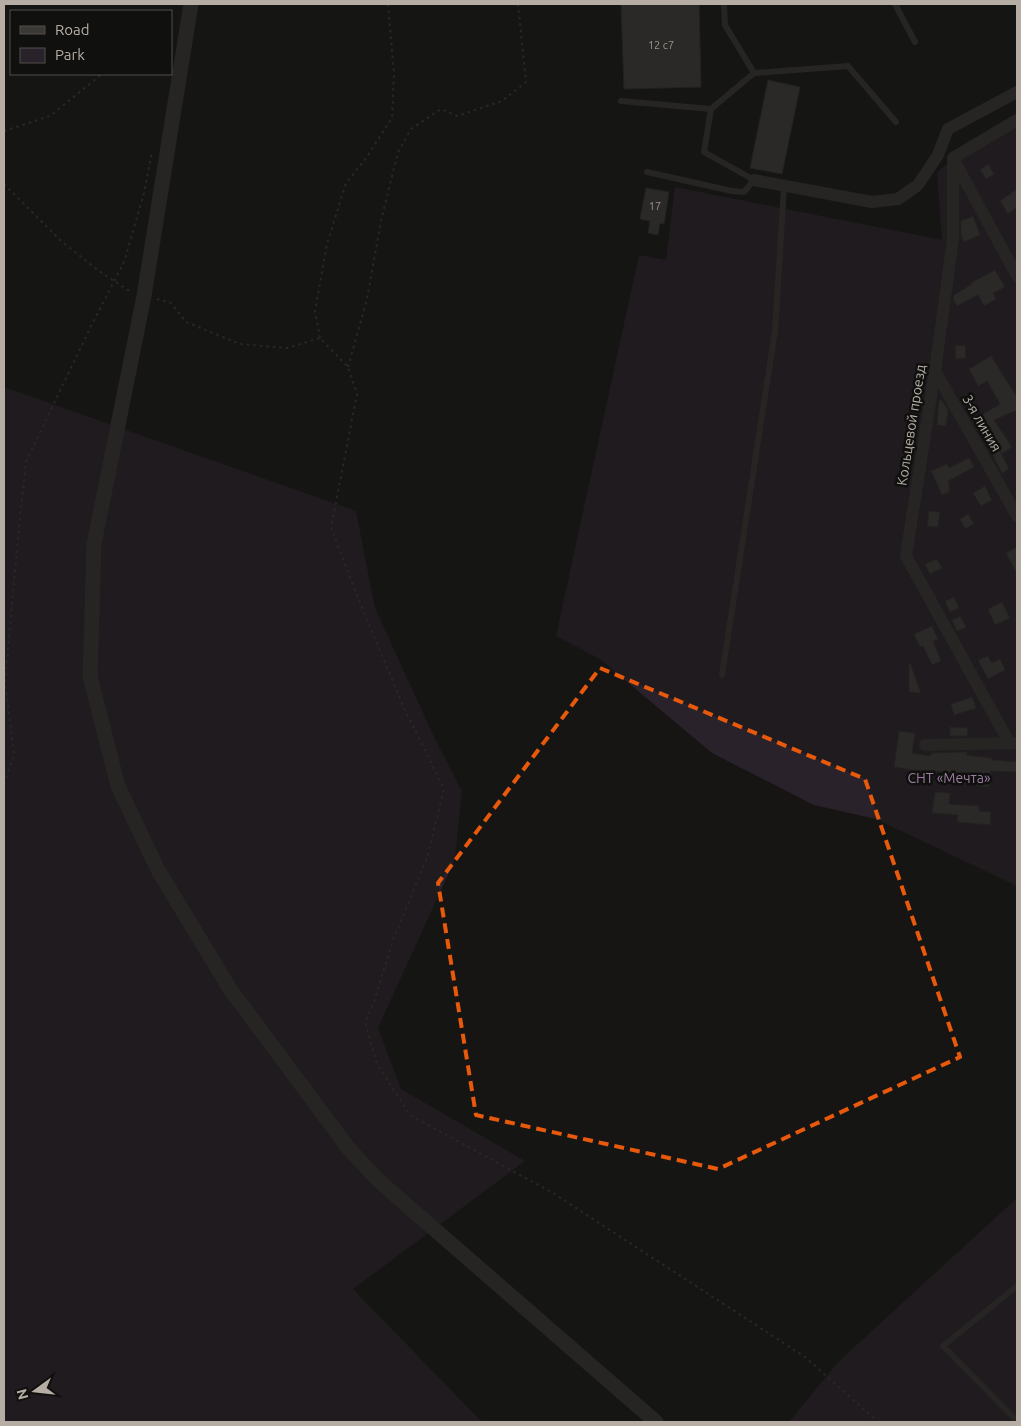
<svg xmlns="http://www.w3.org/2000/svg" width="1021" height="1426" font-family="Ubuntu,sans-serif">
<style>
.green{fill:#2a222a}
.building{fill:#43413e;stroke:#32312e}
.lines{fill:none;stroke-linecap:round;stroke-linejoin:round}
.path{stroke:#423e3b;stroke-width:2;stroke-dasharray:2.5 4;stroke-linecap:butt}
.service{stroke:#3b3835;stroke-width:6}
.minor{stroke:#3b3835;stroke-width:12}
.tertiary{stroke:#3b3835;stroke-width:15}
.marked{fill:none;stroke:#e8590c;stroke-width:4;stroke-dasharray:10 6;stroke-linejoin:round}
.labels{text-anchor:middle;stroke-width:5;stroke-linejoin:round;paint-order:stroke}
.number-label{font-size:11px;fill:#99938b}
.street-label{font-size:14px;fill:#b6aea5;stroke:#10100f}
.park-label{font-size:14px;fill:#9c7ca1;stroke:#10100f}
</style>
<rect width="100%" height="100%" fill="#161514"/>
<!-- green -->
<path class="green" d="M 1017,120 L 1017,886 L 876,819 L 814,805 L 712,753 L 600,659 L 556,636 L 639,255 L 666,260 L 675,187 L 942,240 L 937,173 L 953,158 Z
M 4,387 L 356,511 L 375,608 L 435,739 L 462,791 L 455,859 L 378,1028 L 401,1089 L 525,1161 L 353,1289 L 482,1422 L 4,1422 Z
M 1017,1198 L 1017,1422 L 789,1422 L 838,1362 Z"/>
<!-- building -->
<path class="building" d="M 621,4 L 699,4 L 701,87 L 624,89 Z
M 768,80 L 800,87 L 782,174 L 750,168 Z
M 988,164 L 994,174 L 986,179 L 980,170 Z
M 646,188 L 669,192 L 664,224 L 660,223 L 658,235 L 648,233 L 650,221 L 640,219 Z
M 1017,189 L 1017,207 L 1008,214 L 1000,201 Z
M 973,216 L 980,235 L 964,242 L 961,235 L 961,221 Z
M 995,270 L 1005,287 L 993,293 L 996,299 L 984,306 L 978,295 L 957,306 L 953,299 L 954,295 L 972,284 L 971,283 Z
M 965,345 L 966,358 L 956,359 L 955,346 Z
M 991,356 L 1017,397 L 1017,410 L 994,420 L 1012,447 L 1002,454 L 999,449 L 1009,469 L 1002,473 L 988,446 L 995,443 L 986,429 L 979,433 L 972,421 L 1000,404 L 987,381 L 978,386 L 969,369 Z
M 939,400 L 942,401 L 948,410 L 946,426 L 937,425 Z
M 969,458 L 974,467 L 948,481 L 949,485 L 949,492 L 942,495 L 931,471 L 947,464 L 949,468 Z
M 985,486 L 992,500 L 981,506 L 973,493 Z
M 929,511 L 940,512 L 938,527 L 927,526 Z
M 968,514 L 974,524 L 965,529 L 960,519 Z
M 1017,547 L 1017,574 L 1006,553 Z
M 937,559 L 942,568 L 930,574 L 925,564 Z
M 954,597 L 959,608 L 950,612 L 945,601 Z
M 1002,602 L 1010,618 L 995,625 L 988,609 Z
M 960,616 L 966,627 L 957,631 L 952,620 Z
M 932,626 L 938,639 L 933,641 L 941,661 L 932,665 L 923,646 L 920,647 L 914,634 Z
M 988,656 L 992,663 L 1000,659 L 1005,670 L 988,679 L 978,660 Z
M 909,663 L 910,663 L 921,693 L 909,692 Z
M 972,697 L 976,708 L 954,715 L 951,704 Z
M 950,727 L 968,728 L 967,736 L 950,736 Z
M 899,731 L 915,733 L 912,753 L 931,756 L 931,753 L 967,752 L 966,755 L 992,758 L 992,760 L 1017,762 L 1017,772 L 991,771 L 989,787 L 964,784 L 966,773 L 914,770 L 894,767 Z
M 935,792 L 950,793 L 949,804 L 979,806 L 979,811 L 991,812 L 990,825 L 957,822 L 958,815 L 932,813 Z"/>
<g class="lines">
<!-- path -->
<path class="path" d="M 4,131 L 50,116 L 102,74
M 4,184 L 61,241 L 99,271 L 131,292
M 157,299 L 171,303 L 186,322 L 240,344 L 287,348 L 320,338 L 348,367 L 357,394 L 331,528 L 358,598 L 404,708 L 444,789 L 427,858 L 393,940 L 374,1002 L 365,1022 L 377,1064 L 410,1115 L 553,1193 L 805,1357 L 878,1422
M 320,338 L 315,311 L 327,244 L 346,183 L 366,158 L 392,118 L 394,74 L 388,4
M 348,367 L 367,299 L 381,221 L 398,152 L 411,129 L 441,109 L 457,116 L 502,101 L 526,82 L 518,4
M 4,784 L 14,754 L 5,681 L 19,528 L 26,462 L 90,328 L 124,262 L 144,193 L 152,152"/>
<!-- service -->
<path class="service" d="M 895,4 L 915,42
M 754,73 L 848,66 L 896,122
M 621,101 L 711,109
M 647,172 L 732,191 L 744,192 L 754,180 L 704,152 L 711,109 L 754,73 L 725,25 L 724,4
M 722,675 L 775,331 L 784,186
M 1017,1286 L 943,1346 L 1017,1421"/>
<!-- minor -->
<path class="minor" d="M 955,162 L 1017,276
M 754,180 L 872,202 L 898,199 L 918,185 L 938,155 L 948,129 L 1017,92
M 935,371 L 1017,516
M 1010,744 L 906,556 L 935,371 L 953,239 L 953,158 L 1017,120
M 925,745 L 1017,743"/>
<!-- tertiary -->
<path class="tertiary" d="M 191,4 L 144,296 L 94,544 L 90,676 L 118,786 L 158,870 L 230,989 L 349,1149 L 379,1181 L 656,1422"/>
</g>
<!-- marked area -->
<path d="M0 0H1021V1426H0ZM 600,668 L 865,779 L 960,1057 L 718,1169 L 476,1115 L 438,883 Z" fill="#161514" fill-opacity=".55" fill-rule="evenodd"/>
<path class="marked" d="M 600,668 L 865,779 L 960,1057 L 718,1169 L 476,1115 L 438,883 Z"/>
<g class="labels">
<!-- number labels -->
<g class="number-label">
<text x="661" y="49">12 с7</text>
<text x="655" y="210">17</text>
</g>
<!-- street labels -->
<g class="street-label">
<text transform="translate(982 423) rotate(60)" y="5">3-я линия</text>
<text transform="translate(911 425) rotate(-81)" y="5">Кольцевой проезд</text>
</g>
<!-- park labels -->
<g class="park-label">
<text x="949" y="783">СНТ «Мечта»</text>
</g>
</g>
<!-- border -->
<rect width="1021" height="1426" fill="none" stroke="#b6aea5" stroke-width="10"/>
<!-- legend -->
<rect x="10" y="10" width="162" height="65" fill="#10100f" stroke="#524f4b"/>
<rect x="20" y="26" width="25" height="8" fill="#3b3835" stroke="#524f4b"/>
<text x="55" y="35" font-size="15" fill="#b6aea5">Road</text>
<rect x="20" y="48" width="25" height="15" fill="#2a222a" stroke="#524f4b"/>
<text x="55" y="60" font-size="15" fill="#b6aea5">Park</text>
<!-- north arrow -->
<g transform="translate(35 1391) rotate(255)" stroke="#10100f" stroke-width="4" paint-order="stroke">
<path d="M0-4L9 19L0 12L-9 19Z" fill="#b6aea5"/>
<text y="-8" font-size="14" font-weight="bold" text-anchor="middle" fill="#b6aea5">N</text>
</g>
</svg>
